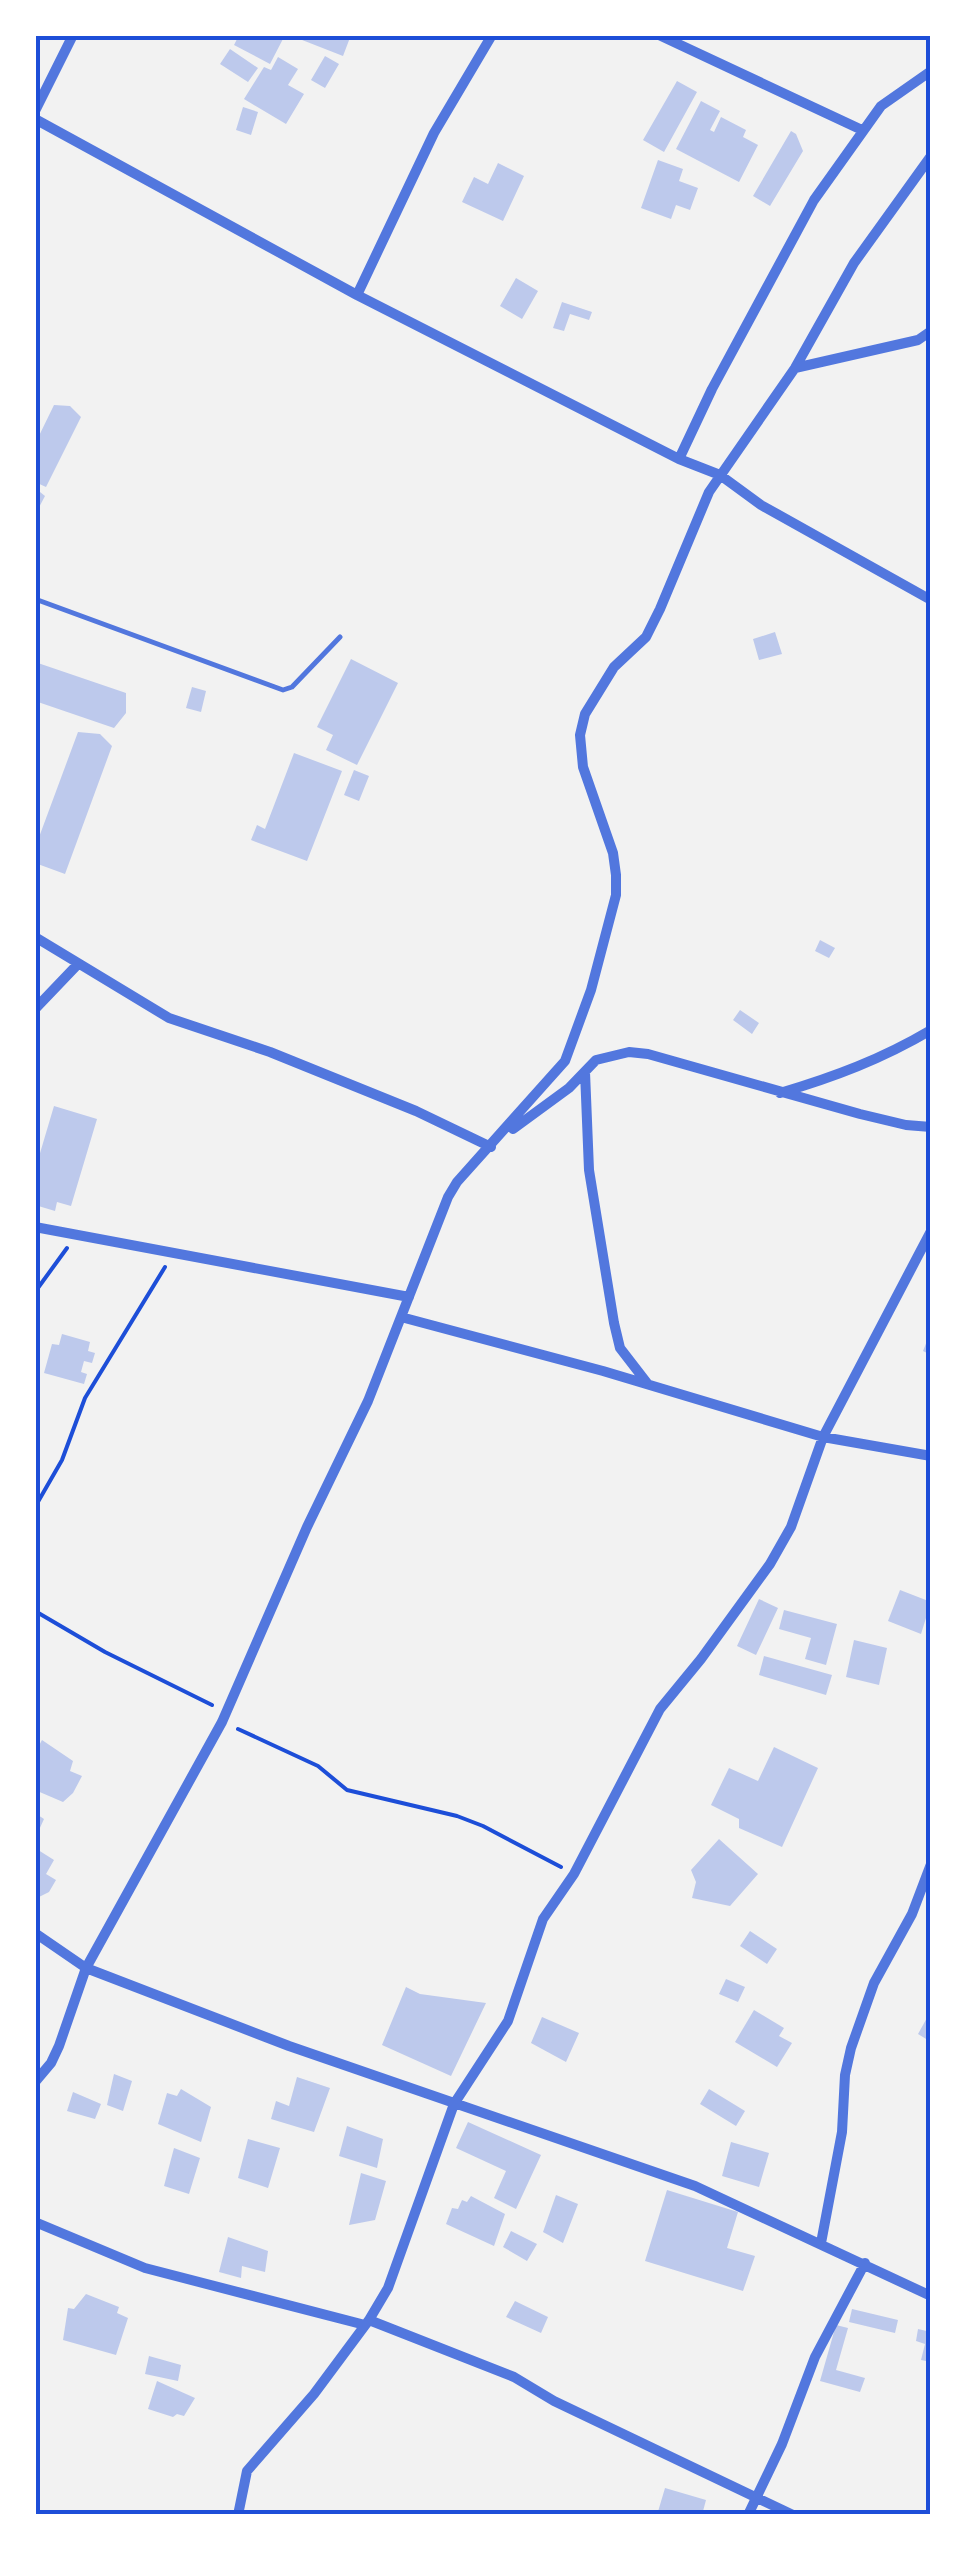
<svg xmlns="http://www.w3.org/2000/svg" width="966" height="2550" font-family="Raleway,sans-serif">
<style>
.building{fill:#bdc9ec}
.lines{fill:none;stroke-linecap:round;stroke-linejoin:round}
.path{stroke:#1d4ed8;stroke-width:4}
.service{stroke:#5277de;stroke-width:5}
.minor{stroke:#5277de;stroke-width:10}
.neatline{fill:none;stroke:#1d4ed8;stroke-width:4}
</style>
<rect width="100%" height="100%" fill="#f2f2f2"/>
<!-- building -->
<path class="building" d="M 239,35 L 285,35 L 270,64 L 234,45 Z
M 298,35 L 351,35 L 343,56 L 297,38 Z
M 230,49 L 258,68 L 248,82 L 220,64 Z
M 325,56 L 339,64 L 325,88 L 311,80 Z
M 278,57 L 298,69 L 288,85 L 304,94 L 286,124 L 244,99 L 264,67 L 271,70 Z
M 677,81 L 697,92 L 664,152 L 643,140 Z
M 701,101 L 720,111 L 710,130 L 714,132 L 721,117 L 746,130 L 743,137 L 758,145 L 739,182 L 676,149 Z
M 243,107 L 258,112 L 251,135 L 236,130 Z
M 791,131 L 796,134 L 803,151 L 770,206 L 753,196 Z
M 658,160 L 683,169 L 679,181 L 698,188 L 690,210 L 676,205 L 671,219 L 641,208 Z
M 498,163 L 524,176 L 503,221 L 462,202 L 474,177 L 488,184 Z
M 516,278 L 538,291 L 522,319 L 500,306 Z
M 562,302 L 592,312 L 589,320 L 570,314 L 564,331 L 553,328 Z
M 54,405 L 70,406 L 81,417 L 46,487 L 35,482 L 35,444 Z
M 35,488 L 45,496 L 35,515 Z
M 775,632 L 782,654 L 759,660 L 753,639 Z
M 351,659 L 398,683 L 357,765 L 326,750 L 333,735 L 317,727 Z
M 35,662 L 126,693 L 126,713 L 114,728 L 35,701 Z
M 192,687 L 206,691 L 201,712 L 186,708 Z
M 78,732 L 100,734 L 112,746 L 65,874 L 35,863 L 35,848 Z
M 294,753 L 342,771 L 307,861 L 251,840 L 257,825 L 265,829 Z
M 354,770 L 369,776 L 359,801 L 344,795 Z
M 820,940 L 835,948 L 829,958 L 815,951 Z
M 740,1010 L 759,1023 L 752,1034 L 733,1020 Z
M 54,1106 L 97,1119 L 71,1206 L 57,1202 L 55,1211 L 35,1205 L 38,1194 L 35,1194 L 35,1170 Z
M 931,1331 L 931,1355 L 923,1351 Z
M 62,1334 L 90,1342 L 88,1351 L 95,1353 L 92,1363 L 84,1361 L 81,1372 L 87,1374 L 84,1384 L 44,1373 L 52,1344 L 59,1345 Z
M 900,1590 L 931,1602 L 921,1634 L 888,1621 Z
M 759,1599 L 778,1608 L 756,1655 L 737,1646 Z
M 784,1610 L 837,1624 L 826,1665 L 805,1659 L 811,1638 L 779,1629 Z
M 854,1640 L 887,1648 L 879,1685 L 846,1677 Z
M 764,1656 L 832,1675 L 826,1695 L 759,1675 Z
M 42,1740 L 73,1761 L 70,1771 L 82,1776 L 73,1793 L 63,1802 L 35,1790 L 35,1753 Z
M 774,1747 L 818,1768 L 782,1847 L 739,1828 L 739,1819 L 711,1805 L 729,1768 L 758,1781 Z
M 35,1813 L 44,1819 L 39,1830 L 35,1828 Z
M 719,1839 L 758,1874 L 730,1906 L 692,1898 L 696,1882 L 691,1870 Z
M 35,1848 L 54,1860 L 46,1874 L 56,1880 L 49,1892 L 35,1899 Z
M 750,1931 L 777,1949 L 767,1964 L 740,1946 Z
M 726,1979 L 745,1987 L 738,2002 L 719,1994 Z
M 406,1987 L 420,1994 L 486,2003 L 451,2076 L 382,2045 Z
M 754,2010 L 784,2028 L 779,2036 L 792,2043 L 777,2067 L 735,2042 Z
M 928,2016 L 931,2017 L 931,2042 L 918,2034 Z
M 542,2017 L 579,2033 L 566,2062 L 531,2043 Z
M 114,2074 L 132,2081 L 123,2111 L 107,2105 Z
M 297,2077 L 330,2088 L 314,2132 L 271,2119 L 276,2101 L 289,2106 Z
M 181,2089 L 211,2107 L 201,2142 L 158,2124 L 167,2093 L 177,2096 Z
M 709,2089 L 745,2111 L 736,2126 L 700,2104 Z
M 73,2092 L 101,2104 L 95,2119 L 67,2111 Z
M 468,2122 L 541,2155 L 516,2209 L 494,2198 L 506,2171 L 456,2148 Z
M 347,2126 L 383,2139 L 377,2168 L 339,2156 Z
M 248,2139 L 280,2148 L 268,2188 L 238,2178 Z
M 731,2142 L 769,2153 L 759,2187 L 722,2176 Z
M 174,2148 L 200,2158 L 189,2194 L 164,2186 Z
M 361,2173 L 386,2181 L 375,2220 L 349,2225 Z
M 667,2190 L 738,2212 L 727,2248 L 755,2256 L 743,2291 L 645,2261 Z
M 556,2195 L 578,2204 L 563,2243 L 543,2232 Z
M 471,2196 L 505,2214 L 494,2246 L 446,2224 L 452,2208 L 458,2209 L 462,2200 L 467,2202 Z
M 511,2231 L 537,2244 L 527,2261 L 503,2247 Z
M 228,2237 L 268,2251 L 265,2272 L 242,2266 L 241,2278 L 219,2272 Z
M 86,2294 L 119,2307 L 117,2313 L 128,2318 L 116,2355 L 63,2340 L 68,2308 L 74,2309 Z
M 515,2301 L 548,2317 L 541,2333 L 506,2317 Z
M 852,2309 L 898,2320 L 895,2333 L 849,2322 Z
M 836,2325 L 848,2328 L 836,2370 L 865,2378 L 860,2392 L 820,2381 Z
M 918,2329 L 931,2332 L 931,2362 L 921,2360 L 925,2344 L 916,2341 Z
M 149,2356 L 181,2365 L 178,2381 L 145,2374 Z
M 157,2381 L 195,2398 L 184,2416 L 177,2414 L 173,2417 L 148,2409 Z
M 665,2488 L 706,2500 L 702,2515 L 657,2515 Z"/>
<g class="lines">
<!-- path -->
<path class="path" d="M 35,1292 L 67,1248
M 35,1507 L 62,1460 L 85,1398 L 165,1267
M 35,1611 L 105,1652 L 212,1705
M 238,1729 L 318,1766 L 347,1790 L 457,1816 L 483,1826 L 561,1867"/>
<!-- service -->
<path class="service" d="M 35,599 L 283,690 L 292,687 L 340,637"/>
<!-- minor -->
<path class="minor" d="M 659,35 L 862,130
M 35,111 L 73,35
M 35,119 L 357,295 L 679,459 L 720,475 L 761,505 L 931,600
M 357,295 L 434,133 L 492,35
M 795,368 L 918,340 L 931,331
M 679,459 L 712,389 L 814,200 L 881,106 L 931,71
M 35,937 L 169,1018 L 270,1052 L 416,1111 L 491,1147
M 35,1009 L 78,964
M 585,1072 L 589,1170 L 614,1323 L 620,1348 L 647,1383
M 780,1093 C 834,1077 882,1059 931,1030
M 513,1129 L 569,1088 L 596,1060 L 629,1052 L 648,1054 L 860,1114 L 906,1125 L 931,1127
M 35,1227 L 409,1297
M 401,1317 L 603,1371 L 823,1437 L 931,1456
M 35,1933 L 86,1968 L 289,2046 L 695,2186 L 931,2296
M 35,2082 L 51,2063 L 59,2046 L 86,1968 L 222,1722 L 307,1527 L 368,1401 L 448,1197 L 457,1182 L 565,1061 L 591,990 L 616,895 L 616,875 L 613,853 L 583,767 L 580,735 L 585,714 L 614,667 L 646,637 L 660,609 L 709,492 L 795,368 L 854,263 L 931,156
M 35,2222 L 145,2268 L 365,2325
M 821,2243 L 842,2132 L 845,2075 L 851,2048 L 874,1983 L 912,1914 L 931,1864
M 369,2320 L 514,2377 L 554,2401 L 793,2515
M 238,2515 L 247,2471 L 314,2394 L 369,2320 L 388,2288 L 454,2104 L 508,2021 L 543,1919 L 574,1874 L 660,1709 L 701,1659 L 770,1564 L 791,1527 L 823,1437 L 931,1231
M 748,2515 L 782,2444 L 815,2357 L 865,2263"/>
</g>
<!-- border -->
<rect width="966" height="2550" fill="none" stroke="#ffffff" stroke-width="75"/>
<rect x="38" y="38" width="890" height="2474" class="neatline"/>
</svg>
